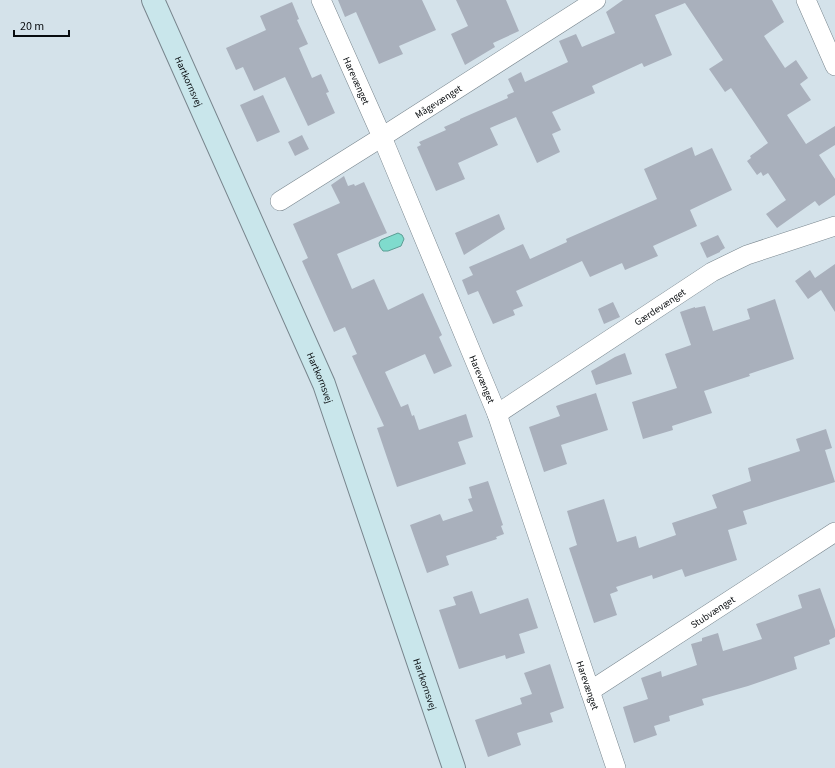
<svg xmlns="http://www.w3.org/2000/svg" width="835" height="768" font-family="'Source Sans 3',sans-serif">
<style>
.water{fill:#7fdbcd;stroke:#5b9d94}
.building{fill:#a9b0bc}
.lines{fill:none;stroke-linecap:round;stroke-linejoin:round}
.street-casing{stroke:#78858d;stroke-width:20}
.secondary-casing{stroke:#78858d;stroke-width:24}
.street{stroke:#fff;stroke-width:19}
.secondary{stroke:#c9e6eb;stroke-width:22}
.labels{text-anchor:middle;stroke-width:3;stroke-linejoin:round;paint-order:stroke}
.street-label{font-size:10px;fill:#080c0f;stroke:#d4e2ea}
</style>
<rect width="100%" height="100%" fill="#d4e2ea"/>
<!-- water -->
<path class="water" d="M 398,233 L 402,235 L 404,239 L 401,246 L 388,251 L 383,251 L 380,247 L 379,243 L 381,240 Z"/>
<!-- building -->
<path class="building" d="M 338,0 L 422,0 L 436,30 L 399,46 L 403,54 L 379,64 L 356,12 L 345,17 Z
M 456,0 L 506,0 L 519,31 L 493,43 L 495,47 L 465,65 L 451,34 L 468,26 Z
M 623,0 L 772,0 L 784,22 L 764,36 L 785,68 L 796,60 L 808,78 L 800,84 L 811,100 L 787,115 L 806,144 L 835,126 L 835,145 L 819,155 L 835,179 L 835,195 L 819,206 L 815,201 L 777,228 L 766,214 L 786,200 L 768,173 L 763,176 L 761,172 L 757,175 L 747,161 L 751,158 L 750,156 L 768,143 L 731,88 L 725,92 L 709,69 L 723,60 L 685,3 L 655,15 L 672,55 L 644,67 L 642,63 L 592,86 L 595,93 L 552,112 L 561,130 L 552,134 L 560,152 L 537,163 L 516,117 L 490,128 L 498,145 L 458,163 L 465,179 L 436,191 L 417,147 L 421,145 L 419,142 L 446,130 L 444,127 L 460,120 L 460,119 L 508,98 L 507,95 L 514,92 L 508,79 L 521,72 L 525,82 L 568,62 L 559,41 L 576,34 L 582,47 L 615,33 L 606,12 Z
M 292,2 L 299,19 L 297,20 L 308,44 L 299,48 L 312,78 L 321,74 L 329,92 L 326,93 L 335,113 L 308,126 L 285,77 L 254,91 L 243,67 L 236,70 L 226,48 L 266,30 L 260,16 Z
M 263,95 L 280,132 L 257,142 L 240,105 Z
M 302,135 L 309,149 L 295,156 L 288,142 Z
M 692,147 L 695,156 L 712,148 L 732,190 L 690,210 L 697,226 L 653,246 L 658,256 L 625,270 L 622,263 L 590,277 L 582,261 L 516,291 L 523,306 L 513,310 L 515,315 L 493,324 L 478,291 L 468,295 L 462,280 L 473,275 L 469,267 L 523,244 L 530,259 L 567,242 L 566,239 L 657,199 L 644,169 Z
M 344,176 L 348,186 L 354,184 L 355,186 L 364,182 L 387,233 L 337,254 L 352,289 L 374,279 L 388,310 L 423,293 L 442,335 L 439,337 L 452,366 L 434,374 L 425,354 L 385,372 L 401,407 L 408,404 L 412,416 L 414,415 L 419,430 L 466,414 L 473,437 L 458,442 L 466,464 L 397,487 L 377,428 L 384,426 L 352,356 L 357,354 L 345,327 L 334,332 L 302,261 L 308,258 L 293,224 L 340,203 L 331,185 Z
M 499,214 L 505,229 L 464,255 L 455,233 Z
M 718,235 L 725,248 L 720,251 L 720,252 L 707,258 L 700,243 Z
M 835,264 L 835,312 L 821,290 L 808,299 L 795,281 L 810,270 L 815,278 Z
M 775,299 L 794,359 L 749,374 L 750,376 L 704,391 L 712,413 L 672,426 L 673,430 L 643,439 L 632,402 L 677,388 L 665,354 L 691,345 L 680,312 L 695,307 L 695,308 L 705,306 L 713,331 L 750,319 L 747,309 Z
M 613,302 L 620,317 L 604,324 L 598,309 Z
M 625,353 L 632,374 L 596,385 L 591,371 L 615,357 Z
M 596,393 L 608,430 L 561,445 L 567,464 L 544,472 L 529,427 L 560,416 L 556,406 Z
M 826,429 L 832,448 L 825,450 L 835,482 L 743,511 L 747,524 L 728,530 L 737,560 L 685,577 L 682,569 L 653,579 L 652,575 L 616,587 L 618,591 L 610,594 L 617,615 L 594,623 L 569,548 L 577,545 L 567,511 L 604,499 L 617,542 L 636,536 L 639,548 L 676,535 L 672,523 L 717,508 L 712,495 L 751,481 L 748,468 L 800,451 L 796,439 Z
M 488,481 L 503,525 L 501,526 L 504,534 L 496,537 L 497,539 L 446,556 L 449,565 L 427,573 L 410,525 L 440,514 L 443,521 L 473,511 L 468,499 L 472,498 L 469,487 Z
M 820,588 L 835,630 L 835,637 L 829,640 L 830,644 L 794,657 L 797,669 L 748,686 L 702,699 L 704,705 L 669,716 L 670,721 L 654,726 L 657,735 L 634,743 L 623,707 L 648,699 L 641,678 L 661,671 L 662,677 L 697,665 L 691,644 L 702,641 L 702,638 L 718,633 L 723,651 L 762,639 L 756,624 L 802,608 L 798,595 Z
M 472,591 L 480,614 L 528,598 L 538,628 L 519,634 L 525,653 L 506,659 L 505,655 L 459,669 L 439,610 L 456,605 L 453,597 Z
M 550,664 L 564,708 L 550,713 L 553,722 L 517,733 L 521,745 L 488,757 L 475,720 L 522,704 L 520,698 L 532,694 L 524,673 Z"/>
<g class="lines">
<defs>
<g id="street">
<path id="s1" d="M 321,0 L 382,137 L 497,414 L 616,768"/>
<path d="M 806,0 L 835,66"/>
<path id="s2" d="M 280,201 L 382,137 L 596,0"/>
<path id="s3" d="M 497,414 L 712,272 L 747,255 L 835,226"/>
<path id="s4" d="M 590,691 L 835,532"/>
</g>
<g id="secondary">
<path id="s5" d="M 153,0 L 324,384 L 454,768"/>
</g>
</defs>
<!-- street casing -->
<use href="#street" class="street-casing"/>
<!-- secondary casing -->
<use href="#secondary" class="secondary-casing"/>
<!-- street -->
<use href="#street" class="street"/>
<!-- secondary -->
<use href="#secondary" class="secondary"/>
</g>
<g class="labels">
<!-- street labels -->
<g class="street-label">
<text dy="4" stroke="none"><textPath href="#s1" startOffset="88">Harevænget</textPath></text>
<text dy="4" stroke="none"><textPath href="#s5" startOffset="89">Hartkornsvej</textPath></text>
<text dy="4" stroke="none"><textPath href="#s2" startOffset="187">Mågevænget</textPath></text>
<text dy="4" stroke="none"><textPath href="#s3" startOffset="195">Gærdevænget</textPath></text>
<text dy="4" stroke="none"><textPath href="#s5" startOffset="413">Hartkornsvej</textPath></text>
<text dy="4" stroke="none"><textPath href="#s1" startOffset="412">Harevænget</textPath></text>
<text dy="4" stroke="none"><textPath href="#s4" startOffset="146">Stubvænget</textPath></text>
<text dy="4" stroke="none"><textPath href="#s5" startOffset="737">Hartkornsvej</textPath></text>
<text dy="4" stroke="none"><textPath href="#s1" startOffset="736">Harevænget</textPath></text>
</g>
</g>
<!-- scale -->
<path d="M14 30v6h55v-6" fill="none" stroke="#080c0f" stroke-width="2"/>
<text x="20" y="30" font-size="12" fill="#080c0f" stroke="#d4e2ea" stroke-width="3" paint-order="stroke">20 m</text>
</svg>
